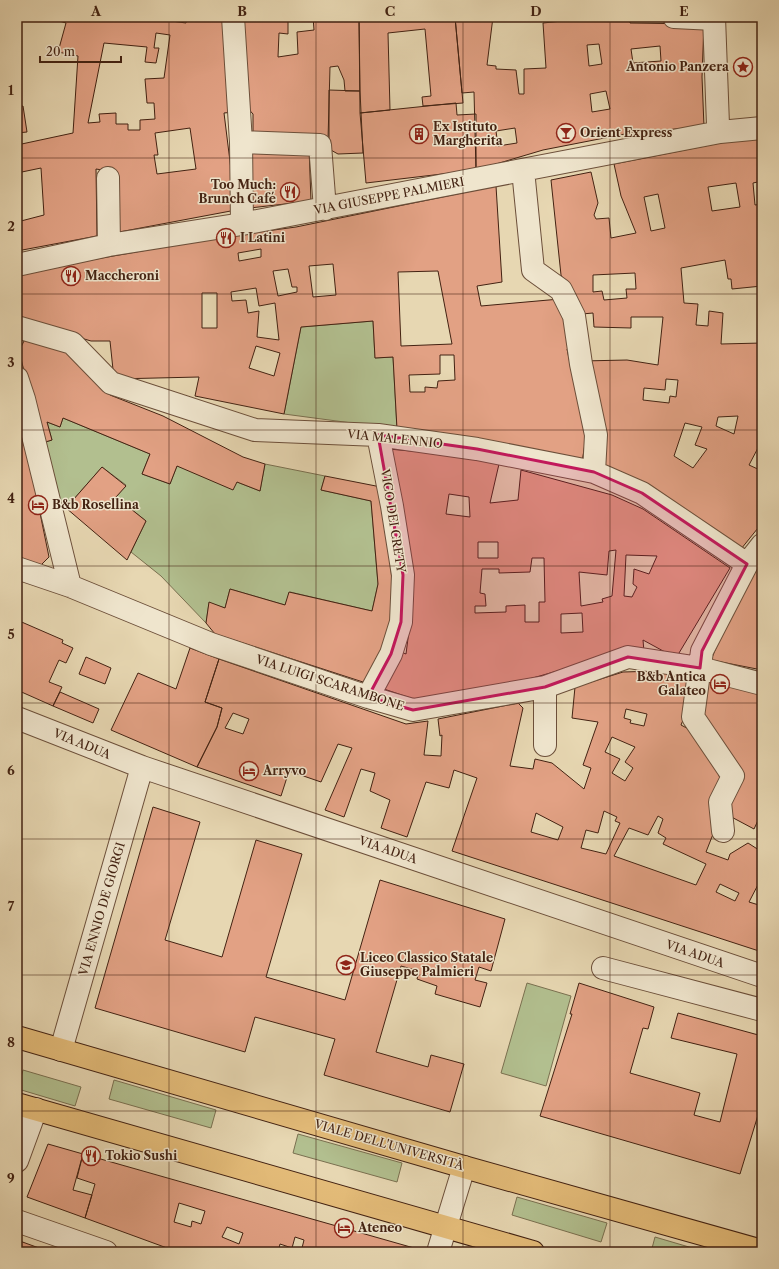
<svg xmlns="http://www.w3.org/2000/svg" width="779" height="1269" font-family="'Libre Caslon Text',serif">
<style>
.green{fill:#b2bf8f;stroke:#7a7050}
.building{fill:#e2a184;stroke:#432212;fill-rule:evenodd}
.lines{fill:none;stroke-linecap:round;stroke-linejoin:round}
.minor-casing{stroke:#6c4f3a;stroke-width:24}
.major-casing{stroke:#432212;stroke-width:24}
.minor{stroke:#efe5cd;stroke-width:22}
.major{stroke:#e4bc79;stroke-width:22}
.marked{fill:#c2185b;fill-opacity:0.2;stroke:#c2185b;stroke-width:3;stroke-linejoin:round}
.grid{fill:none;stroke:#432212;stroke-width:1;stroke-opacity:0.55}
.labels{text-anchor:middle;stroke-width:3;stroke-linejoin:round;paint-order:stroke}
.poi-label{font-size:12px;font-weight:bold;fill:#432212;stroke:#efe5cd;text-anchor:start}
.street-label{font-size:12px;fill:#432212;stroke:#efe5cd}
.neatline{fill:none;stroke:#432212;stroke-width:1.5}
.grid-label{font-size:13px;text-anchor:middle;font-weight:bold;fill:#432212}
</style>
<rect width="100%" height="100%" fill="#e7d7b2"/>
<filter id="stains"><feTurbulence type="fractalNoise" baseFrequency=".005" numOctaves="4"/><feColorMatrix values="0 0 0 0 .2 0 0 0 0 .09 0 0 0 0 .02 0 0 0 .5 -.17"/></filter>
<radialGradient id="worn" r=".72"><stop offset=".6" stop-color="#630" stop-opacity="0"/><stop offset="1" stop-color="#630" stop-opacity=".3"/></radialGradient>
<!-- green -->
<path class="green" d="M 373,321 L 375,358 L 393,357 L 397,429 L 284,414 L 301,327 Z
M 63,418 L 150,454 L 142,474 L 170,484 L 177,466 L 237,482 L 260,491 L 265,464 L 325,476 L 321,490 L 371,501 L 378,584 L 372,611 L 290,592 L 285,605 L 230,589 L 225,608 L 209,603 L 206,623 L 161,576 L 131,552 L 146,521 L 116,497 L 126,485 L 102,467 L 66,508 L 53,489 L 42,443 L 52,440 L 47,422 L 60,427 Z
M 527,983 L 571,996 L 546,1086 L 501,1073 Z
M 23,1070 L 81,1087 L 75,1106 L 18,1089 Z
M 114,1080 L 216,1110 L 211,1128 L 109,1099 Z
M 298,1134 L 402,1163 L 397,1182 L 293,1153 Z
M 517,1197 L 607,1223 L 601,1242 L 512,1215 Z
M 655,1237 L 706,1252 L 651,1252 Z"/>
<!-- building -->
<path class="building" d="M 27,17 L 102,17 L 114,19 L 115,17 L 164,17 L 164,20 L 186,23 L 187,17 L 224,17 L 234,112 L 224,113 L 236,210 L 114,233 L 115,172 L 96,169 L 97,236 L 17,251 L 17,205 L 21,221 L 44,215 L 41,168 L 17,173 L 17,145 L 73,133 L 78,56 L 58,52 L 66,23 L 46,17 L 37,21 L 31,21 ZM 156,33 L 170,35 L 164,78 L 145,79 L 147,103 L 154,103 L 155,119 L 140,120 L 140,130 L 128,130 L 128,124 L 116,124 L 116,113 L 99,114 L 100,122 L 88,123 L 104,43 L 147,47 L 145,62 L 156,63 L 159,48 L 154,48 ZM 190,128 L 196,169 L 157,174 L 154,155 L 158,155 L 155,133 Z
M 242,17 L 281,17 L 281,20 L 288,21 L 288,34 L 279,33 L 278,57 L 298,54 L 297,32 L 314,30 L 313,17 L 359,18 L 360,91 L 345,91 L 344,80 L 338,66 L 330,67 L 328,140 L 253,135 L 253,114 L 244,104 Z
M 377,17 L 455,17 L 463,103 L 423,106 L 422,97 L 431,96 L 425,29 L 388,33 L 390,110 L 360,113 L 359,18 Z
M 455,17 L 493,17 L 487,65 L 496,66 L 496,69 L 516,70 L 519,94 L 524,94 L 524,69 L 546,68 L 543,23 L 581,19 L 581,17 L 630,17 L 630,23 L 704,24 L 702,77 L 704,127 L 635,132 L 543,150 L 476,170 L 474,92 L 462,93 ZM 599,44 L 602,64 L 589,66 L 587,45 ZM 660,46 L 661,61 L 633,63 L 631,49 ZM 606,91 L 610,109 L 592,112 L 590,94 ZM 515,128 L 517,143 L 498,146 L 496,131 Z
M 17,64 L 21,65 L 17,71 Z
M 329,90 L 360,91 L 363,153 L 338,154 L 329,149 Z
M 456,103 L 457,115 L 476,114 L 476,170 L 366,183 L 360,113 Z
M 23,106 L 27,132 L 17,133 L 17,107 Z
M 762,138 L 762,181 L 753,183 L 755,205 L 762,204 L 762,286 L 732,289 L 731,279 L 728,279 L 725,260 L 681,268 L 684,303 L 698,304 L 696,325 L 708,326 L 709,311 L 723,313 L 721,344 L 762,343 L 762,433 L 760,433 L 759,446 L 749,465 L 762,471 L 762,523 L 737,554 L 600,467 L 582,361 L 627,360 L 658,365 L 663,317 L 631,317 L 631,328 L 594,327 L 593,313 L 582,314 L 561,275 L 551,180 L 591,172 L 598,203 L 594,215 L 596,219 L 609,218 L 611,238 L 636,233 L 621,196 L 614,164 L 735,140 ZM 736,183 L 740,207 L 712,211 L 708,187 ZM 658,194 L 665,228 L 651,231 L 644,197 ZM 635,273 L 636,289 L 626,289 L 627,298 L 604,300 L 602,291 L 593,292 L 593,275 ZM 666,379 L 678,380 L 676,397 L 670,396 L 669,403 L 643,400 L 644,388 L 665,390 ZM 738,416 L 734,434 L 716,426 L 718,417 ZM 685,423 L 702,427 L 695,445 L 707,449 L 693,468 L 674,456 Z
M 250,148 L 309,148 L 311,201 L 250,208 Z
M 496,186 L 502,282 L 477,286 L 481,306 L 560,299 L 564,323 L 570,322 L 573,349 L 567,349 L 586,438 L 582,462 L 397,429 L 393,357 L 375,358 L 373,321 L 301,327 L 284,414 L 195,396 L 199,377 L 114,379 L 110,341 L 91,341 L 17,319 L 17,273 L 215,238 L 296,227 ZM 261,249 L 261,257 L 239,261 L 238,253 ZM 333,264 L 336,295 L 313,297 L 309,266 ZM 288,269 L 292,287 L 297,287 L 297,292 L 278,296 L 273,271 ZM 438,271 L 452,344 L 401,346 L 398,272 ZM 256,288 L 259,306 L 275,303 L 279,340 L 257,337 L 259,311 L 248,313 L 246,300 L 232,301 L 231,292 ZM 202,293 L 217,293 L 217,328 L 202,328 ZM 256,346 L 280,353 L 274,376 L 249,368 ZM 440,355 L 454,355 L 455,380 L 438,381 L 437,388 L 425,387 L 425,392 L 410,392 L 409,375 L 440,374 Z
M 25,339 L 67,347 L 84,362 L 110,395 L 163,416 L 243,457 L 265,464 L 260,491 L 237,482 L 233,490 L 177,466 L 170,484 L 142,474 L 150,454 L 63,418 L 60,427 L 47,422 L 52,440 L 42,443 L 19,351 Z
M 17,410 L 19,410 L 49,557 L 38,568 L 17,560 Z
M 388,449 L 471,456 L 499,464 L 490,503 L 518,500 L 521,470 L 612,495 L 643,509 L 730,568 L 676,658 L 643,640 L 644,652 L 624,652 L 473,695 L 425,703 L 381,688 L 399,651 L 406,654 L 413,599 ZM 449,494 L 469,497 L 470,517 L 446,514 ZM 478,542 L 498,542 L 498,558 L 478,558 ZM 616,550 L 612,596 L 602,599 L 603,602 L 581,606 L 579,572 L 607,575 L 609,551 ZM 626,555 L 657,556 L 649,574 L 634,569 L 633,584 L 637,587 L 632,597 L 624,596 ZM 532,558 L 544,558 L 545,602 L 539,602 L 539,622 L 525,622 L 525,605 L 506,606 L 506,612 L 475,613 L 475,606 L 486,606 L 485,594 L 480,593 L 482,569 L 499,569 L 499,573 L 530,572 ZM 582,613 L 583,632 L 561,633 L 561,614 Z
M 102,467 L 126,486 L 116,497 L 146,521 L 127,560 L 66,508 Z
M 325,476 L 381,487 L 387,506 L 393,599 L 388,638 L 366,683 L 215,634 L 206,623 L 209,602 L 225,608 L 230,589 L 285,605 L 289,592 L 372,611 L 378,584 L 371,501 L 321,490 Z
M 762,560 L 762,670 L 711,660 L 736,599 Z
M 17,620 L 63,640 L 62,643 L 73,648 L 66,663 L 59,660 L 49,682 L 62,687 L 53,706 L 17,690 Z
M 190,648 L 219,659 L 205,702 L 222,708 L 217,727 L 197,767 L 111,730 L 138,673 L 176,689 Z
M 86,657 L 111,668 L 105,684 L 79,674 Z
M 219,659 L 406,724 L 428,721 L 424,755 L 441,756 L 442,735 L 440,736 L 438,719 L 518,703 L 523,708 L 510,766 L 533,769 L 535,759 L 552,763 L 584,789 L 591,768 L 583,765 L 598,722 L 572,718 L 575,687 L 623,672 L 658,671 L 692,681 L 690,703 L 681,725 L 698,734 L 713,759 L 721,781 L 717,824 L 706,852 L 728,860 L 730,854 L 748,843 L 762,852 L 762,877 L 749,902 L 762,906 L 762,952 L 452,851 L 477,778 L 454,770 L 449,788 L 426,782 L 407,837 L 381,828 L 390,800 L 370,791 L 375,773 L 361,769 L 344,817 L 325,810 L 352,748 L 338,744 L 321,782 L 289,771 L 281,796 L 197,767 L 217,727 L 222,708 L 205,702 ZM 626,709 L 647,714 L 644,726 L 630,723 L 631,720 L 624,718 ZM 233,713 L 249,719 L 243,734 L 225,728 ZM 612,737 L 635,747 L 625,762 L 633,768 L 625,781 L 612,773 L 620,759 L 605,752 ZM 604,811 L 617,817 L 615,821 L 620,823 L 606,854 L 581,848 L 586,830 L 598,833 ZM 536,813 L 563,827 L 558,840 L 531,832 ZM 658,816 L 663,819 L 658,833 L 666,838 L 663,844 L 706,864 L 696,885 L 614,856 L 629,828 L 648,835 ZM 720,884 L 739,893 L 735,901 L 716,892 Z
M 706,680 L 762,694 L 762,812 L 754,829 L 724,813 L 741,777 L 699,717 Z
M 60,692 L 99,709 L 93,723 L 53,706 Z
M 153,807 L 200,822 L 165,940 L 222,957 L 256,840 L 302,854 L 266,977 L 345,1000 L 380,880 L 505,919 L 491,971 L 479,967 L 475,980 L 487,983 L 480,1007 L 435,994 L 437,986 L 417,979 L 419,971 L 401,966 L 376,1052 L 428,1067 L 431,1055 L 464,1064 L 450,1112 L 324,1075 L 335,1039 L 255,1017 L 245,1052 L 95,1008 Z
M 579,983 L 654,1007 L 648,1029 L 643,1028 L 630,1073 L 700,1093 L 694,1115 L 720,1122 L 737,1054 L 671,1038 L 678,1013 L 762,1036 L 762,1102 L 740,1174 L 540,1116 L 572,1014 L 570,1014 Z
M 48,1144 L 83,1154 L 73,1190 L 92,1195 L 85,1218 L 27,1197 Z
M 83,1154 L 414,1248 L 413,1252 L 301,1252 L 304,1240 L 295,1237 L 292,1248 L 280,1244 L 278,1252 L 178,1252 L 85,1218 L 95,1184 L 77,1178 ZM 179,1203 L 205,1211 L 201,1224 L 192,1221 L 191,1227 L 174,1222 ZM 227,1227 L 243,1233 L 239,1244 L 222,1237 Z
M 17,1240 L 50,1252 L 17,1252 Z"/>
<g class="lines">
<defs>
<path id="minor" d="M 233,17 L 241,142 L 242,224
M 674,17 L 714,19
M 714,17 L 718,125 L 720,132
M 241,142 L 320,145 L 325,209
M 523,170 L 533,270 L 561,290 L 574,316 L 581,364 L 596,435 L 594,472
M 108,178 L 109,245
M 17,265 L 109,245 L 242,224 L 720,132 L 762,128
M 17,327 L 72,343 L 111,383 L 255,430 L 378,435 L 477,449 L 594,472 L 642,493 L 747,564
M 17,378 L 24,399 L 70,586
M 17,568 L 70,586 L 211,644 L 368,697 L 413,710 L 545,687 L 628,657 L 700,668 L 762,684
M 368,697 L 391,654 L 401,622 L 403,575 L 392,506 L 378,435
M 17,718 L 142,767 L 762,976
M 545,745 L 545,687
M 723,831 L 720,802 L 733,776 L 693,717 L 702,651 L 747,564 L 762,545
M 603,968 L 762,1010
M 61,1050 L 142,767
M 17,1161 L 36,1109
M 17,1221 L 106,1252
M 438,1252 L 464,1167"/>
<path id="major" d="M 17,1037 L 464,1167 L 762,1251
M 17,1104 L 533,1252"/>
</defs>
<!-- minor casing -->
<use href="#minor" class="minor-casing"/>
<!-- major casing -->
<use href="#major" class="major-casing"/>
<!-- minor -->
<use href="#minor" class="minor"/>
<!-- major -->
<use href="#major" class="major"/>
</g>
<!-- marked area -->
<path class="marked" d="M 378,435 L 477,449 L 594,472 L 642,493 L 747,564 L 702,651 L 700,668 L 628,657 L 545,687 L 413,710 L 368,697 L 391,654 L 401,622 L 403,575 Z"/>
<!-- grid -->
<path class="grid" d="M 169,17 L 169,1252M 316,17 L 316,1252M 463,17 L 463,1252M 610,17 L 610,1252M 17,158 L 762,158M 17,294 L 762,294M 17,430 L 762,430M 17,566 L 762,566M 17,703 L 762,703M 17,839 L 762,839M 17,975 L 762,975M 17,1111 L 762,1111"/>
<!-- icons -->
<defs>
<symbol id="sight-ring" viewBox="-11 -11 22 22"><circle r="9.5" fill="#efe5cd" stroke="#8f2418" stroke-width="1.5"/><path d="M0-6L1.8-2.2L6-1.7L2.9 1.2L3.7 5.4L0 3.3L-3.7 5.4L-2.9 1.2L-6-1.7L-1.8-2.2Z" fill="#8f2418"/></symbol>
<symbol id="bar-ring" viewBox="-11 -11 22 22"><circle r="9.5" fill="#efe5cd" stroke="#8f2418" stroke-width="1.5"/><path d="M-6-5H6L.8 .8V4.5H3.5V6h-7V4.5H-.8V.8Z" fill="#8f2418"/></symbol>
<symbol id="building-ring" viewBox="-11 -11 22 22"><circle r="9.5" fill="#efe5cd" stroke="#8f2418" stroke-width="1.5"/><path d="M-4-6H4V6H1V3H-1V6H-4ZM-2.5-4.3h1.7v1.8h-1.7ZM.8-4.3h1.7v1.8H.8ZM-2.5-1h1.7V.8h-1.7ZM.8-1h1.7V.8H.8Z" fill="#8f2418"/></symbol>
<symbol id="restaurant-ring" viewBox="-11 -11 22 22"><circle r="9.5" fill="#efe5cd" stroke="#8f2418" stroke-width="1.5"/><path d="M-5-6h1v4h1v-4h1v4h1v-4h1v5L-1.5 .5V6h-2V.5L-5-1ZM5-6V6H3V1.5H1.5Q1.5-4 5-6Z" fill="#8f2418"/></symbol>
<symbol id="hotel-ring" viewBox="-11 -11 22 22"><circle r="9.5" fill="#efe5cd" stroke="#8f2418" stroke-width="1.5"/><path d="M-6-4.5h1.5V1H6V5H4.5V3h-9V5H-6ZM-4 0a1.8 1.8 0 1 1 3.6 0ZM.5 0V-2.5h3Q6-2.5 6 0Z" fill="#8f2418"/></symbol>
<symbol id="school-ring" viewBox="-11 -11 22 22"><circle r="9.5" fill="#efe5cd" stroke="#8f2418" stroke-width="1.5"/><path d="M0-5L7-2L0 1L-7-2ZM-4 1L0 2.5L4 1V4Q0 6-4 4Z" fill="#8f2418"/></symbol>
</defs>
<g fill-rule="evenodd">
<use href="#sight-ring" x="732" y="56" width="22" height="22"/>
<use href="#bar-ring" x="555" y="122" width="22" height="22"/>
<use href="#building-ring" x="408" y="123" width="22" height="22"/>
<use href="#restaurant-ring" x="279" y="181" width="22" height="22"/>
<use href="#restaurant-ring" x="215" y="227" width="22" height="22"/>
<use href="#restaurant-ring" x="60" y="265" width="22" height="22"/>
<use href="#hotel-ring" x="27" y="494" width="22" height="22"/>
<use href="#hotel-ring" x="709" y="673" width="22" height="22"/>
<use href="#hotel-ring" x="238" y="760" width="22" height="22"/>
<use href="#school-ring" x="335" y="954" width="22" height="22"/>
<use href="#restaurant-ring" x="80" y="1145" width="22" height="22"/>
<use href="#hotel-ring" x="333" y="1217" width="22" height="22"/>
</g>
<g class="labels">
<!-- poi labels -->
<g class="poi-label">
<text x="729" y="71" text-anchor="end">Antonio Panzera</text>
<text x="433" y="131">Ex Istituto<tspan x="433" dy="14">Margherita</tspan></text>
<text x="580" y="137">Orient Express</text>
<text x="276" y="189" text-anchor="end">Too Much:<tspan x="276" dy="14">Brunch Café</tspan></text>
<text x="240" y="242">I Latini</text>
<text x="85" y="280">Maccheroni</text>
<text x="52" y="509">B&amp;b Rosellina</text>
<text x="706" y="681" text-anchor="end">B&amp;b Antica<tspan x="706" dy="14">Galateo</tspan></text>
<text x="263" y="775">Arryvo</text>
<text x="360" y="962">Liceo Classico Statale<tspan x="360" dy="14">Giuseppe Palmieri</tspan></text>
<text x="105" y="1160">Tokio Sushi</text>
<text x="358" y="1232">Ateneo</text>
</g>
<!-- street labels -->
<g class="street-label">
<text transform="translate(389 196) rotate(-11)" y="4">VIA GIUSEPPE PALMIERI</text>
<text transform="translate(395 439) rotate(6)" y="4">VIA MALENNIO</text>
<text transform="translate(393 521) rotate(81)" y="4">VICO DEI CRETY</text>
<text transform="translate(330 683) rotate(18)" y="4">VIA LUIGI SCARAMBONE</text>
<text transform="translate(82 744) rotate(22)" y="4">VIA ADUA</text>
<text transform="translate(388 850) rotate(19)" y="4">VIA ADUA</text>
<text transform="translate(102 909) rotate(-74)" y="4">VIA ENNIO DE GIORGI</text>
<text transform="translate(695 954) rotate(19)" y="4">VIA ADUA</text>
<text transform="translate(389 1145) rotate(16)" y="4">VIALE DELL'UNIVERSITÀ</text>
</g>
</g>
<!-- margin -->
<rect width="779" height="1269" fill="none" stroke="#e7d7b2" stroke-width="44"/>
<!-- scale -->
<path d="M40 56v6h81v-6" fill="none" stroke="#432212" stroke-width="2"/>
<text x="46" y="56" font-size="12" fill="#432212" stroke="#efe5cd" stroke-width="3" paint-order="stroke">20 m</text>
<rect x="22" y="22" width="735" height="1225" class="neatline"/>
<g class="grid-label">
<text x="96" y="16">A</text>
<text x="242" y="16">B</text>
<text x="390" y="16">C</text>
<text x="536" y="16">D</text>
<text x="684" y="16">E</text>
<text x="11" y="95">1</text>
<text x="11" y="231">2</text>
<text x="11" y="367">3</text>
<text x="11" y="503">4</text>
<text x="11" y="639">5</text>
<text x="11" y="775">6</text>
<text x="11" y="911">7</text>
<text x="11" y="1047">8</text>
<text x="11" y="1183">9</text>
</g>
<rect width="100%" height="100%" filter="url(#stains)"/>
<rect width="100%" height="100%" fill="url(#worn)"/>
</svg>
